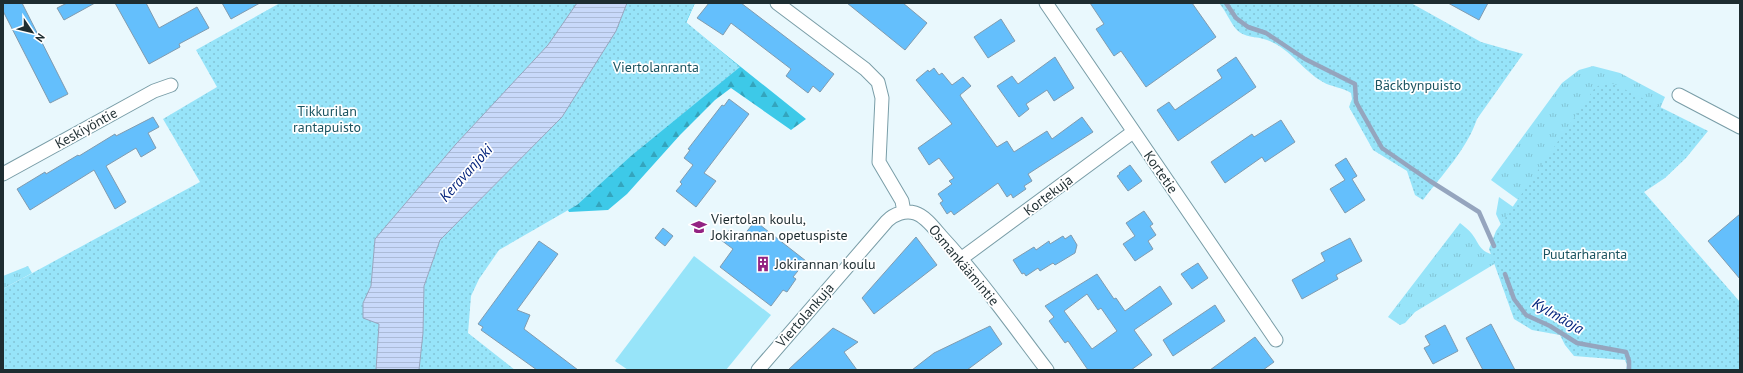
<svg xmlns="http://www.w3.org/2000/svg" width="1743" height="373" font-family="'PT Sans',sans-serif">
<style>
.grass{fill:url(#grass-tufts)}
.forest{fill:url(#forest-firs)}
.park{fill:url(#park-dots)}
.garden{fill:#97e4f9}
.water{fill:url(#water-rules);stroke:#95a5be}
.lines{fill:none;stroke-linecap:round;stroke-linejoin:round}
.stream{stroke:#95a5be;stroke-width:4.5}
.building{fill:#64bffc;stroke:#809baf;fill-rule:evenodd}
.minor-casing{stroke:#799da7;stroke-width:15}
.minor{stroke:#fff;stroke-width:13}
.labels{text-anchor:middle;stroke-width:3.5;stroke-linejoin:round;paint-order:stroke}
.park-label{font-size:14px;fill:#1a5360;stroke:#fff}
.street-label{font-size:14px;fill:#1e2d31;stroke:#fff}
.poi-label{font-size:14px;fill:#1e2d31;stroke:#fff;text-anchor:start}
.water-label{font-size:15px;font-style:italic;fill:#04247c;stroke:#fff}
</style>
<defs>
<pattern id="grass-tufts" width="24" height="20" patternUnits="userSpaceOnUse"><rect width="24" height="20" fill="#97e4f9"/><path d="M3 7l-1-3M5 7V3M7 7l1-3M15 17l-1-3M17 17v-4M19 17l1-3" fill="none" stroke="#82c4d6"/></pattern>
<pattern id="forest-firs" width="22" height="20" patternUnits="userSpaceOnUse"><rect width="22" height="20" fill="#3dc9e8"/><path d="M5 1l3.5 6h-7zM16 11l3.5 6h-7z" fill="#33a4bd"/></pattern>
<pattern id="park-dots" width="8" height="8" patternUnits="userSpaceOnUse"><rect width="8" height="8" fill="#97e4f9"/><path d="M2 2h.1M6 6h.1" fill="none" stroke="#82c4d6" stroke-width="1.8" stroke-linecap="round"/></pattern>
<pattern id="water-rules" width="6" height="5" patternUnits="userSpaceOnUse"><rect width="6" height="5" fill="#c8d9fa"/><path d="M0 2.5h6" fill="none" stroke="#abbbd7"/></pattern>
</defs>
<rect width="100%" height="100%" fill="#e9f8fd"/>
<!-- grass -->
<path class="grass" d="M 1593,66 L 1620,73 L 1665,97 L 1658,113 L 1546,220 L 1491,180 L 1562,83 L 1579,70 Z
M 1499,197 L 1536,223 L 1534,240 L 1415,312 L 1405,323 L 1400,325 L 1388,317 L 1460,223 C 1464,226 1469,230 1472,234 C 1480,245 1479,250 1493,255 L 1502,227 L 1496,214 Z
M 28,266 L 32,273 L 3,289 L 3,276 Z"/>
<!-- forest -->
<path class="forest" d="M 695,3 L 686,23 L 806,119 L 791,130 L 731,88 L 715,100 L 680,135 L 627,194 L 608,210 L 569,212 L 563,200 Z"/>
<!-- park -->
<path class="park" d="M 280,3 L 577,3 L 548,45 L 456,144 L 375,239 L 371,286 L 363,303 L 379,324 L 376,370 L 3,370 L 3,289 L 200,182 L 163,119 L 217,87 L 196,50 Z
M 627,3 L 695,3 L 686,22 L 740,67 L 631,156 L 577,205 L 499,250 L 479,279 L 471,296 L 468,333 L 515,370 L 419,370 L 423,333 L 424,286 L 440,240 L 562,117 L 616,31 Z
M 1219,3 L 1411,3 L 1481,42 L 1523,54 L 1477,119 C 1467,149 1442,175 1423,200 L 1415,195 L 1407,171 L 1373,150 L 1349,107 L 1352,99 L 1351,93 C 1342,87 1331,87 1323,82 C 1302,70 1290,48 1267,40 C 1256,36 1244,38 1236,29 C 1230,22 1226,11 1219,3 Z
M 1606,83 L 1614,84 L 1708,131 L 1686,158 L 1665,178 L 1644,192 L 1740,302 L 1740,370 L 1626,370 L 1627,365 L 1625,360 L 1574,356 L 1565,345 L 1560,335 L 1532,330 L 1514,319 L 1489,249 L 1496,231 L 1594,89 L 1598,86 Z"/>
<!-- garden -->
<path class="garden" d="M 694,256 L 771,315 L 726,370 L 628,370 L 615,361 Z"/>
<!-- water -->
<path class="water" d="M 577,3 L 627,3 L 616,31 L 562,117 L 440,240 L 424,286 L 423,333 L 419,370 L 376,370 L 379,324 L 363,318 L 363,303 L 371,286 L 375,239 L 456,144 L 548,45 Z"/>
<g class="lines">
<!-- stream -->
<path class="stream" d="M 1226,3 L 1236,18 L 1248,27 L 1266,33 L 1305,59 L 1355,84 L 1356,102 L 1382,148 L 1430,181 L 1479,212 L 1494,246
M 1505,274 L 1514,299 L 1526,315 L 1550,326 L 1577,343 L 1626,352 L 1629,361 L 1629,370"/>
</g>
<!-- building -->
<path class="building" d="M 3,3 L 22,3 L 68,94 L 50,103 L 3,11 Z
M 67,3 L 95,3 L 64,20 L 57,8 Z
M 115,3 L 146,3 L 159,28 L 197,7 L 209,28 L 179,44 L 180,47 L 149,64 Z
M 222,3 L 260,3 L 231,19 Z
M 709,3 L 741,3 L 834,74 L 820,92 L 813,86 L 808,93 L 786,76 L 791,69 L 731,23 L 723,35 L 697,18 Z
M 847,3 L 903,3 L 927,23 L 905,50 Z
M 1090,3 L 1192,3 L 1216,37 L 1146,87 L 1121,51 L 1114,56 L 1096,29 L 1104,24 Z
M 1448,3 L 1488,3 L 1479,20 Z
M 1001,19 L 1015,41 L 988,58 L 974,37 Z
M 1055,57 L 1074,88 L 1054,101 L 1047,90 L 1026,104 L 1029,109 L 1019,117 L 997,86 L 1012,76 L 1018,84 Z
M 1236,57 L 1256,87 L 1178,141 L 1157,110 L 1169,102 L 1175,110 L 1222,78 L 1217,70 Z
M 934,68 L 939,75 L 942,73 L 952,85 L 963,77 L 971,86 L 960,95 L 961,97 L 997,147 L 1007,141 L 1014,152 L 1047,131 L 1052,139 L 1082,117 L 1093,132 L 1028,174 L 1032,181 L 1024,186 L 1026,189 L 1013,198 L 1011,194 L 1007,197 L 998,183 L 954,215 L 951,211 L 947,214 L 940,203 L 943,201 L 938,194 L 952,184 L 949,181 L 954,178 L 939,158 L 929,165 L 918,148 L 952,124 L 916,80 L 928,70 L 929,72 Z
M 729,99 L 749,114 L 704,173 L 716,181 L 696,207 L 676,191 L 682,184 L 680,182 L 693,165 L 684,158 L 690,150 L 688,149 L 722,105 L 724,106 Z
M 153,117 L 159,127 L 148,133 L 156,148 L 141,157 L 136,148 L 106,166 L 126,202 L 115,209 L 94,170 L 30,210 L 17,189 L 45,172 L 46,174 L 78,155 L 79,156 L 115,134 L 116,136 Z
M 1281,120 L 1295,142 L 1265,162 L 1262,157 L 1225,183 L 1211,162 L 1252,134 L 1254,137 Z
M 1346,158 L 1357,176 L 1352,179 L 1365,200 L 1345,213 L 1330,189 L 1345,180 L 1335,165 Z
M 1130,165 L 1142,181 L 1128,191 L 1117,176 L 1120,174 L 1119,173 Z
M 1144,211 L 1153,224 L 1150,226 L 1156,235 L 1148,241 L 1153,249 L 1135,261 L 1123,244 L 1135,236 L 1126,223 Z
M 1740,214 L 1740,279 L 1708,241 Z
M 755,221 L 806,261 L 793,277 L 796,279 L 787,292 L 783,290 L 771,306 L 720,267 L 733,249 L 721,240 L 729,230 L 741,239 Z
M 663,228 L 673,236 L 665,246 L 655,238 Z
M 1071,235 L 1077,245 L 1075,253 L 1055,265 L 1053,263 L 1040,271 L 1038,268 L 1026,276 L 1024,273 L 1022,274 L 1013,260 L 1034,247 L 1036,250 L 1049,241 L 1050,244 L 1063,236 L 1065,239 Z
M 916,237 L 937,265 L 874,314 L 862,298 Z
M 1350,238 L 1362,261 L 1336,275 L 1338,279 L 1302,299 L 1292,280 L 1325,261 L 1321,253 Z
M 539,241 L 558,254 L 517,310 L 530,315 L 524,329 L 578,370 L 537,370 L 481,330 L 483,327 L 478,324 Z
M 1198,263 L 1208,278 L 1192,289 L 1181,274 Z
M 1097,274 L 1114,299 L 1116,298 L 1125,311 L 1160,286 L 1172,304 L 1134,330 L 1152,355 L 1131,370 L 1088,370 L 1068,341 L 1065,343 L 1049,321 L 1054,317 L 1045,306 ZM 1087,294 L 1098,310 L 1101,308 L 1117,331 L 1092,349 L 1064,311 Z
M 1215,305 L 1225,321 L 1173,356 L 1163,340 Z
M 1491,324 L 1515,370 L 1483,370 L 1466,338 Z
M 1445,325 L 1458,351 L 1433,364 L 1424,348 L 1430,345 L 1425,336 Z
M 990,326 L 1002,344 L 967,370 L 912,370 L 934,353 Z
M 833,328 L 858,342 L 844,352 L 857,370 L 788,370 Z
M 1255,337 L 1274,362 L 1263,370 L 1210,370 Z"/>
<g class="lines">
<defs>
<path id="minor" d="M 777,3 L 865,69 L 878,82 L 882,98 L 879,162 L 902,201 L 904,212
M 1046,3 L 1276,340
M 1679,95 L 1740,127
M 3,174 L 154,91 L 171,85
M 962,258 L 1133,132
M 758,370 L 887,221 C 894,214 905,210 915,213 C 925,216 934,228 940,235 C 979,277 1012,324 1047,370"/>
</defs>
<!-- minor casing -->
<use href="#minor" class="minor-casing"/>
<!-- minor -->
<use href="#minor" class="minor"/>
</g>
<!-- icons -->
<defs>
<symbol id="school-bare" viewBox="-9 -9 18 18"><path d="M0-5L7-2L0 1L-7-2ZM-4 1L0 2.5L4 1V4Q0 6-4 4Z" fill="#932282" stroke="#fff" stroke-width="2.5" paint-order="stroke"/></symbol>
<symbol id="building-bare" viewBox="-9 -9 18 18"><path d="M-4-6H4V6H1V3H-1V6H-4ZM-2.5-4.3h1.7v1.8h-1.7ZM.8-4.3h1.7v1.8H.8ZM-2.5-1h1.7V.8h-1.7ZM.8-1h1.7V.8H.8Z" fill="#932282" stroke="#fff" stroke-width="2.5" paint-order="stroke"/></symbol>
</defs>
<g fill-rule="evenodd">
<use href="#school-bare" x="688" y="216" width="22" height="22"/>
<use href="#building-bare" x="752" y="253" width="22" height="22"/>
</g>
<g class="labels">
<!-- park labels -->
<g class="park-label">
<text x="656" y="72">Viertolanranta</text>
<text x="1418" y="90">Bäckbynpuisto</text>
<text x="327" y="116">Tikkurilan<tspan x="327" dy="16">rantapuisto</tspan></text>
<text x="1585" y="259">Puutarharanta</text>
</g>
<!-- street labels -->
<g class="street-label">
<text transform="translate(86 128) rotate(-29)" y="5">Keskiyöntie</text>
<text transform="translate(1161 172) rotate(55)" y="5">Kortetie</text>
<text transform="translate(1048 195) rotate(-37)" y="5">Kortekuja</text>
<text transform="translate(964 265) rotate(50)" y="5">Osmankäämintie</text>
<text transform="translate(805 315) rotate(-49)" y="5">Viertolankuja</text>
</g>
<!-- poi labels -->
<g class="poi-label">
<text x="711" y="224">Viertolan koulu,<tspan x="711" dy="16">Jokirannan opetuspiste</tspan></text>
<text x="775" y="269">Jokirannan koulu</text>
</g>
<!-- water labels -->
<g class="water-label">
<text transform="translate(466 173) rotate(-48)" y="5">Keravanjoki</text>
<text transform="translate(1558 316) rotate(30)" y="5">Kylmäoja</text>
</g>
</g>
<!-- border -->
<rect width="1743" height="373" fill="none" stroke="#1e2d31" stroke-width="8"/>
<!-- north arrow -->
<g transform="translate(32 32) rotate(125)" stroke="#ffffff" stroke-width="3" paint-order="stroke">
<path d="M0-3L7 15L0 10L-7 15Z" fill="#1e2d31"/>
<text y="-6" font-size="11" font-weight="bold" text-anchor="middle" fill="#1e2d31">N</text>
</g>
</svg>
